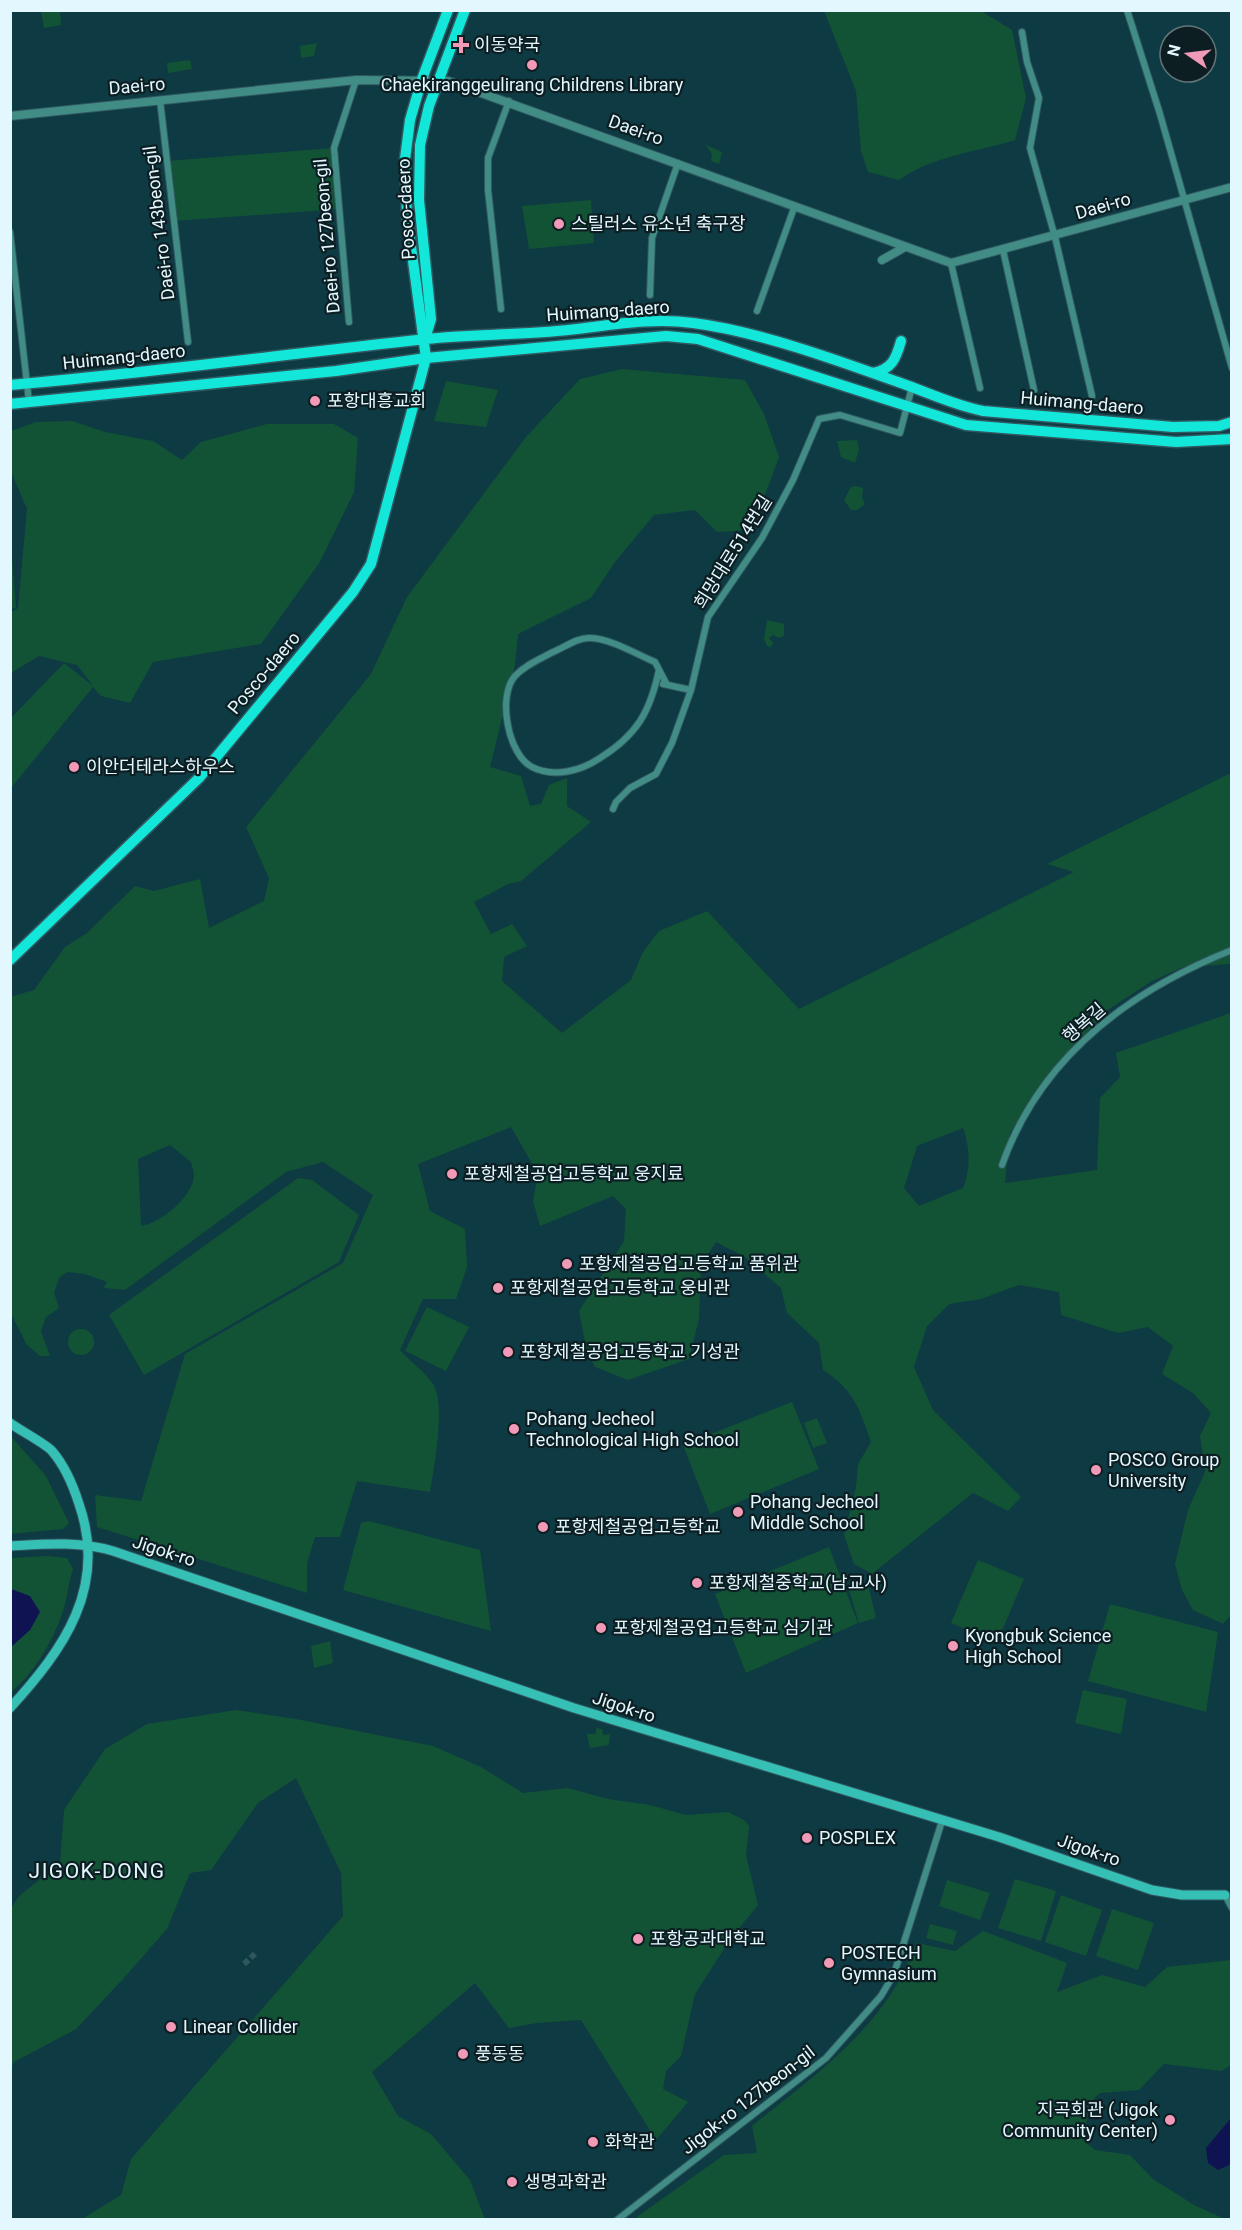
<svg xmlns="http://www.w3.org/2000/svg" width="1242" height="2230" font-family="Roboto,'Noto Sans KR',sans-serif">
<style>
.green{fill:#125335;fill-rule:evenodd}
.water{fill:#101351}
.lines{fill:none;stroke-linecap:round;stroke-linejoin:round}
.minor-tunnel{stroke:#2e565f;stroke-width:6;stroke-dasharray:6 3;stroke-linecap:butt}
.minor-casing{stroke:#305861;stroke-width:8}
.tertiary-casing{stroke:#305861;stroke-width:10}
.secondary-casing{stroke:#305861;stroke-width:11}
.primary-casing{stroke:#305861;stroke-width:13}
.minor{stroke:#418d86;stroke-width:6}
.tertiary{stroke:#418d86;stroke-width:8}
.secondary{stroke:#36c0b5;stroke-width:9}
.primary{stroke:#12e7d9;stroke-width:10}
.poi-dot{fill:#f09ab7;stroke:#0d1e22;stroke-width:2}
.labels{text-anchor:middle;stroke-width:4.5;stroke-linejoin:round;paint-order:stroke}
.poi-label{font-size:18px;fill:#e2f8fe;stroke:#0d1e22;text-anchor:start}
.street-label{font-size:18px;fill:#e2f8fe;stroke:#0d1e22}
.quarter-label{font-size:21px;letter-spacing:1.5px;fill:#e2f8fe;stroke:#0d1e22}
</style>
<rect width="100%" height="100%" fill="#0e3a43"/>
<!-- green -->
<path class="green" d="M 41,11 L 60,11 L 61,25 L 44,28 Z
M 824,11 L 981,11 L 1012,30 L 1026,98 L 1015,140 C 977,152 932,156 899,180 L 868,172 L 861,151 L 856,91 Z
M 317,43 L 314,56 L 301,58 L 300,46 Z
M 190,60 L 192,69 L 168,73 L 167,63 Z
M 706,145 L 722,152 L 719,164 L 711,161 L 712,154 Z
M 334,148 L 340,209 L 173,221 L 167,161 Z
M 591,200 L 594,243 L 529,249 L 522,206 Z
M 622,369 L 745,380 L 764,414 L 779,457 L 752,530 L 717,532 L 695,510 L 654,515 L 615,562 L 591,598 L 518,634 L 515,665 L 490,767 L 521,776 L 530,806 L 541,804 L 549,785 L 567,778 L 567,806 L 591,822 L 521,881 L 508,884 L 474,902 L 491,934 L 512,924 L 527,946 L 504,957 L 502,981 L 562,1033 L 631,980 L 643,952 L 659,931 L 707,911 L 799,1009 L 1074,872 L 1047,864 L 1231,773 L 1231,964 L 1183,967 L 1152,981 L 1106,1011 L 1041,1084 L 1010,1133 L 1005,1183 L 1097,1170 L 1100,1098 L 1120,1077 L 1116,1053 L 1231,1013 L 1231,1615 L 1223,1624 L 1193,1610 L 1182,1590 L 1175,1564 L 1188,1510 L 1205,1472 L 1200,1436 L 1211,1413 L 1193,1393 L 1162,1374 L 1173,1346 L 1148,1327 L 1118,1333 L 1061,1315 L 1059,1292 L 1019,1285 L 981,1299 L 949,1304 L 927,1326 L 914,1367 L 933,1410 L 1021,1497 L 1008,1511 L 973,1493 L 872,1574 L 854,1564 L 844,1535 L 856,1487 L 858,1464 L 871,1442 C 859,1408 854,1390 823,1370 L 819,1343 L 787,1313 L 781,1288 L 745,1257 L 716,1242 L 701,1265 L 699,1319 L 689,1359 L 628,1380 L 595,1367 L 587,1352 L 579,1311 L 624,1241 L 626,1209 L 613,1196 L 540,1226 L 533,1201 L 538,1174 L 511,1127 L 418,1164 L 430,1211 L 465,1229 L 467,1267 L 456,1299 L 423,1299 L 400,1350 C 410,1361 425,1372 433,1384 C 446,1404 434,1468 430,1492 L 357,1481 L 340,1537 L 315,1537 L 307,1563 L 307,1593 L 97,1527 L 95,1495 L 141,1501 L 185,1354 L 343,1263 L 373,1195 L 323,1162 L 286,1172 L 125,1290 L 104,1288 L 107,1282 L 85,1274 L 67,1272 L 59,1278 L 54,1293 L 59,1308 L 46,1317 L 41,1331 L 50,1356 L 40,1356 L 27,1345 L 11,1314 L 10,997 L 34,990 L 65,947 L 87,933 L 135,886 L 154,891 L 200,879 L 209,928 L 264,901 L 269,878 L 246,827 L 371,674 L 407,597 L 526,437 L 580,379 ZM 963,1128 C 970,1147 971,1169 963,1188 L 919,1206 L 904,1188 L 917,1146 ZM 170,1145 L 191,1162 C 192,1166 194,1172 194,1176 C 192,1198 160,1223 141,1226 L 138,1159 Z
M 446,381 L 498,390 L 486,427 L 434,421 Z
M 72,421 L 105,432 L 153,441 L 182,460 L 201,442 L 267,424 L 334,424 L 358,438 L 354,492 L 320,562 L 261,644 L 153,662 L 130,703 L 101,696 L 93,687 L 11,788 L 11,718 L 64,663 L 93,686 L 77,665 L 39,656 L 11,673 L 11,612 L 18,608 L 27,509 L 11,472 L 11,431 L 36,422 Z
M 857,440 L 859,449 L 855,463 L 841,457 L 837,441 Z
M 856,486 L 863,488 L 862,498 L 865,504 L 857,510 L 851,510 L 844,500 L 851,487 Z
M 11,545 L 16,608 L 11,609 L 10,608 Z
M 767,620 L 784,624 L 784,636 L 779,638 L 773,635 L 769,638 L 773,643 L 771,647 L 767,646 L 764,639 Z
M 298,1178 L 312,1180 L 359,1215 L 339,1262 L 144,1375 L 109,1315 Z
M 427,1307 L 469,1327 L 446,1371 L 405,1351 Z
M68 1342a13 13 0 1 1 26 0a13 13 0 1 1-26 0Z
M 792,1402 L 819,1469 L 710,1514 L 683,1445 Z
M 817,1418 L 827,1443 L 813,1448 L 804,1423 Z
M 10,1435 L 46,1476 L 69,1523 L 63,1529 L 11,1534 Z
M 369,1521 L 480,1550 L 491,1631 L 343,1590 L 361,1523 Z
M 829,1547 L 858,1623 L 746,1673 L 715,1594 Z
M 48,1556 L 67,1558 L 73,1569 C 68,1584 67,1600 62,1614 C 52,1642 34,1674 11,1692 L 11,1558 Z
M 978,1560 L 1024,1579 L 997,1642 L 951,1623 Z
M 868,1585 L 876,1618 L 859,1623 L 849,1590 Z
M 1110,1604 L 1218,1632 L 1206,1712 L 1088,1681 Z
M 330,1641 L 333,1663 L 314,1668 L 311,1646 Z
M 1083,1690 L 1127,1699 L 1121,1734 L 1075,1723 Z
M 236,1710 L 296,1719 L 433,1746 L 481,1767 L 523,1793 L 568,1788 L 608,1799 L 650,1805 L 686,1815 L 728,1812 L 744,1820 L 749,1826 L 746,1855 L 758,1905 L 731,1938 L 695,1994 L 681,2056 L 666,2071 L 663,2089 L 688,2102 L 656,2140 L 581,2020 L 537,2023 L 509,2028 L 475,1983 L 372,2072 L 398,2116 L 431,2134 L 470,2180 L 485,2219 L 82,2219 L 121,2195 L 131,2159 L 343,1916 L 341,1873 L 296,1778 L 258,1803 L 211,1870 L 190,1873 L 167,1929 L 123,1979 L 76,2029 L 14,2062 L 11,2069 L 11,1908 L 20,1895 L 60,1864 L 64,1810 L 105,1749 L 147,1724 Z
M 596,1728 L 602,1729 L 603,1735 L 610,1734 L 609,1745 L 590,1748 L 587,1734 L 596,1734 Z
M 1015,1879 L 1056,1891 L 1041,1941 L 998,1928 Z
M 947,1880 L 990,1893 L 980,1920 L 939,1906 Z
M 1061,1895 L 1102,1910 L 1086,1956 L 1045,1942 Z
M 1112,1909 L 1154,1923 L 1138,1970 L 1096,1956 Z
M 930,1924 L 957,1931 L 953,1945 L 926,1938 Z
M 983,1931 L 1067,1963 L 1057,1992 L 1102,1975 L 1145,1987 L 1167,1967 L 1231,1960 L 1231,2065 L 1222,2071 L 1164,2064 L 1139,2090 L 1100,2093 L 1089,2103 L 1084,2141 L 1095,2150 L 1130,2155 L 1153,2179 L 1194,2205 L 1225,2219 L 634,2219 L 724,2155 L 757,2153 L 752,2126 C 816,2074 889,2024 916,1943 L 955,1951 Z"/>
<!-- water -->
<path class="water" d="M 11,1589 L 30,1596 L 40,1612 L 30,1630 L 11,1647 Z
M 1231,2118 L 1231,2164 L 1218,2170 L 1208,2163 L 1206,2148 Z"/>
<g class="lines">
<!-- minor-tunnel -->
<path class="minor-tunnel" d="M 244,1964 L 257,1952"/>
<defs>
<path id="minor" d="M 1127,10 L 1160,114 L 1232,368
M 1022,32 L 1027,62 L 1039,98 L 1030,148 L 1055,237 L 1092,396
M 160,100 L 188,342
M 10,232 L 29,402
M 1003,250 L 1034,390
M 951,263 L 980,388
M 650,295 L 652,238 L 678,163
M 501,309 L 488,190 L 488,158 L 509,101
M 757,311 L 794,208
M 349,322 L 334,148 L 356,80
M 659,670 C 650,712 637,735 600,758 C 581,771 554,778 532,767 C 508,755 497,696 515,676 C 525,665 540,659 553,652 C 565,647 578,637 591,638 C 611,639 636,654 655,662 L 666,683
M 663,684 L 691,690
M 613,809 L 616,802 L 630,788 L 656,774 L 672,743 L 691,690 L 708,617 L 762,538 L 793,480 L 819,419 L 840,415 L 900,433 L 912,387
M 1002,1165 C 1040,1058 1129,991 1232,950
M 1225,1895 L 1232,1908
M 617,2220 L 826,2058 L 881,1996 L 894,1974 L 942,1821"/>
<path id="tertiary" d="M 10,116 L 356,80 L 448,81 L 951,263 L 1232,187
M 882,260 L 905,247"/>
<path id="secondary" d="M 10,1423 C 21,1431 46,1444 52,1451 C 65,1466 73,1485 79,1504 C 108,1587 64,1649 10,1708
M 10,1546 C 46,1544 78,1541 113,1551 L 574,1708 L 999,1837 L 1152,1890 L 1182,1895 L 1225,1895"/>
<path id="primary" d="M 425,339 L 431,319 L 419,200 L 420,145 L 429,106 L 465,10
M 873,373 C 892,369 896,359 901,341
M 10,385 C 149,373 287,354 426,339 C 465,335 505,335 545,332 C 595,329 643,316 693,323 C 757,331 837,360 898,382 C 927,392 953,405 983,411 L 1173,427 L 1219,426 L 1232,422
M 10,404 L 336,371 L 426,358 L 666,336 L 698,339 L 966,425 L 1176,442 L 1232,439
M 10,960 L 199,778 L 353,592 L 371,564 L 426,358 L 407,216 L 405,159 L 410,120 L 422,79 L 448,10"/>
</defs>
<!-- minor casing -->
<use href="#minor" class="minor-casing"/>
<!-- tertiary casing -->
<use href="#tertiary" class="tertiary-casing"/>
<!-- secondary casing -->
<use href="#secondary" class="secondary-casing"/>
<!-- primary casing -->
<use href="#primary" class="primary-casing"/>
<!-- minor -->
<use href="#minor" class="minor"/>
<!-- tertiary -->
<use href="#tertiary" class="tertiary"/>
<!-- secondary -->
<use href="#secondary" class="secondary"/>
<!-- primary -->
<use href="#primary" class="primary"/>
</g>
<!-- markers -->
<g class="poi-dot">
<path d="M458 36h6v6h6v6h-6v6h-6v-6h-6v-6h6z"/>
<circle cx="532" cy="65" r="6"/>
<circle cx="559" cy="224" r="6"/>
<circle cx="315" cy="401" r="6"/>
<circle cx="74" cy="767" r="6"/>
<circle cx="452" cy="1174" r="6"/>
<circle cx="567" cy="1264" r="6"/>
<circle cx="498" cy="1288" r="6"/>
<circle cx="508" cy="1352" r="6"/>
<circle cx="514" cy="1429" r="6"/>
<circle cx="1096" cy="1470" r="6"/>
<circle cx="738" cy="1512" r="6"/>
<circle cx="543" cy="1527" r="6"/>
<circle cx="697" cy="1583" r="6"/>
<circle cx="601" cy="1628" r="6"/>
<circle cx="953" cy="1646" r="6"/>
<circle cx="807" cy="1838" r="6"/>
<circle cx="638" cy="1939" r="6"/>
<circle cx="829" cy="1963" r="6"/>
<circle cx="171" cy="2027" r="6"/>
<circle cx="463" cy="2054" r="6"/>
<circle cx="1170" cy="2120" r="6"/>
<circle cx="593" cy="2142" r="6"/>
<circle cx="512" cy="2182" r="6"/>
</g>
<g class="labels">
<!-- poi labels -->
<g class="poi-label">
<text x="474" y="51">이동약국</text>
<text x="532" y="91" text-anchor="middle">Chaekiranggeulirang Childrens Library</text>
<text x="571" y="230">스틸러스 유소년 축구장</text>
<text x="327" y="407">포항대흥교회</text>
<text x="86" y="773">이안더테라스하우스</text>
<text x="464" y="1180">포항제철공업고등학교 웅지료</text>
<text x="579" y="1270">포항제철공업고등학교 품위관</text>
<text x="510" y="1294">포항제철공업고등학교 웅비관</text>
<text x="520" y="1358">포항제철공업고등학교 기성관</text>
<text x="526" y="1425">Pohang Jecheol<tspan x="526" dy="21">Technological High School</tspan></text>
<text x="1108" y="1466">POSCO Group<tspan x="1108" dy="21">University</tspan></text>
<text x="750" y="1508">Pohang Jecheol<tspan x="750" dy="21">Middle School</tspan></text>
<text x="555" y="1533">포항제철공업고등학교</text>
<text x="709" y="1589">포항제철중학교(남교사)</text>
<text x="613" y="1634">포항제철공업고등학교 심기관</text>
<text x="965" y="1642">Kyongbuk Science<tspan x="965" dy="21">High School</tspan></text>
<text x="819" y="1844">POSPLEX</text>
<text x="650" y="1945">포항공과대학교</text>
<text x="841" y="1959">POSTECH<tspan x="841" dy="21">Gymnasium</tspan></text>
<text x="183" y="2033">Linear Collider</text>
<text x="475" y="2060">풍동동</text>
<text x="1158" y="2116" text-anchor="end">지곡회관 (Jigok<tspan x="1158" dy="21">Community Center)</tspan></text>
<text x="605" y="2148">화학관</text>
<text x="524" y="2188">생명과학관</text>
</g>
<!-- street labels -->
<g class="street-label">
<text transform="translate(137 86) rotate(-5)" y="6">Daei-ro</text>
<text transform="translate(636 130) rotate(20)" y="6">Daei-ro</text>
<text transform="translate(1103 206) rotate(-16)" y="6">Daei-ro</text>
<text transform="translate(406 209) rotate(-93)" y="6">Posco-daero</text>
<text transform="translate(159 223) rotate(-97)" y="6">Daei-ro 143beon-gil</text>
<text transform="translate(327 236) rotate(-95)" y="6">Daei-ro 127beon-gil</text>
<text transform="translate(608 311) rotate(-4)" y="6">Huimang-daero</text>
<text transform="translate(124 357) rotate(-6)" y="6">Huimang-daero</text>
<text transform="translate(1082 403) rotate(5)" y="6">Huimang-daero</text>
<text transform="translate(733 552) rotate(-58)" y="6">희망대로514번길</text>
<text transform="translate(264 673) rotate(-50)" y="6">Posco-daero</text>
<text transform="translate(1084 1023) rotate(-41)" y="6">행복길</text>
<text transform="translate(164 1551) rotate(18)" y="6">Jigok-ro</text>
<text transform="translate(624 1707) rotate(18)" y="6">Jigok-ro</text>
<text transform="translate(1089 1850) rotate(19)" y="6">Jigok-ro</text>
<text transform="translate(748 2100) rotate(-38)" y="6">Jigok-ro 127beon-gil</text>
</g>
<!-- quarter labels -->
<g class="quarter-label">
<text x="97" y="1878">JIGOK-DONG</text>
</g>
</g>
<!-- border -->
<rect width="1242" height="2230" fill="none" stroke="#e2f8fe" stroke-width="24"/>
<!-- north arrow -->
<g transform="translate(1188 54) rotate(284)"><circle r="28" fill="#0d1e22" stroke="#62757a" stroke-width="1.5"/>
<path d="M0-4.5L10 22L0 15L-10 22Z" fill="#f09ab7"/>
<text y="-9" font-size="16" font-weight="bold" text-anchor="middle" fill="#e2f8fe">N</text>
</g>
</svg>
